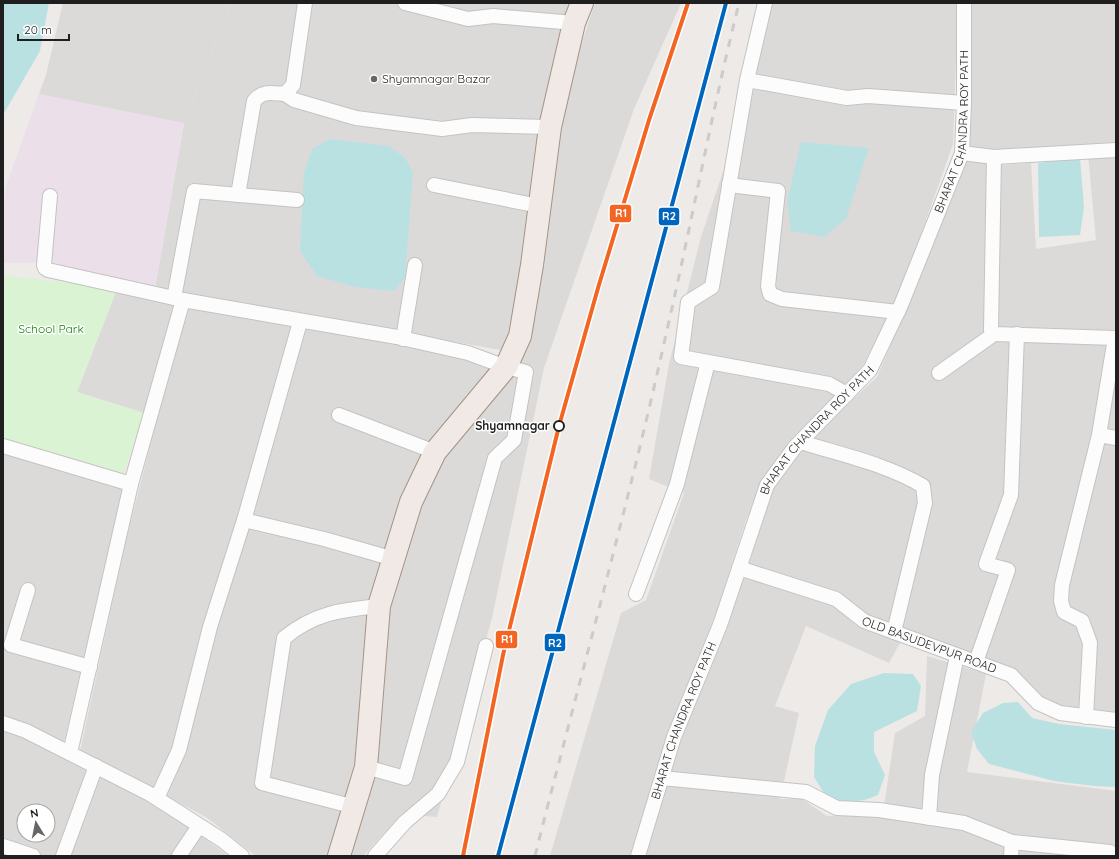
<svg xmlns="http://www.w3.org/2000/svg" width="1119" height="859" font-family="Quicksand,sans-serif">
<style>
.residential{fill:#dcdad9;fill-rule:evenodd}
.industrial{fill:#ebe0e9}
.religious{fill:#dbdad9}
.park{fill:#d9f3d3}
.water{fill:#bae1e2}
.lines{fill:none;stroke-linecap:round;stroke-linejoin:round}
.street-casing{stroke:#c4c3c2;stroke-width:16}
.primary-casing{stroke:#a49384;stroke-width:24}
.street{stroke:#fcfcfc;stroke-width:14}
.primary{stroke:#f1e9e5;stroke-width:22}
.rail{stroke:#cbcbca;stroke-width:3;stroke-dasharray:8 8;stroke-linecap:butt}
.rail-1-casing{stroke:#fff;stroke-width:7}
.rail-2-casing{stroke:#fff;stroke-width:7}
.rail-1{stroke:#f26522;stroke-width:4}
.rail-2{stroke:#0065bd;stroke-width:4}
.poi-dot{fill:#676665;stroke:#fff;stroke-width:1.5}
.stop-dot{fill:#fff;stroke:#1f1f1f;stroke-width:2}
.labels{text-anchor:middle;stroke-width:3;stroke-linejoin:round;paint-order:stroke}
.poi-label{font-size:12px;fill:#1f1f1f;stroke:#fff;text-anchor:start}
.street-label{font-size:12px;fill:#1f1f1f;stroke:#fff}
.park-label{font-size:12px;fill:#168208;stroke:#fff}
.stop-label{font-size:12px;font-weight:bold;fill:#1f1f1f;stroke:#fff;text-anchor:end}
.line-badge{stroke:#fff;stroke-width:1.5}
.badge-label{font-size:11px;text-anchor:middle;font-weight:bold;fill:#fff}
</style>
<rect width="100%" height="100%" fill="#edeae8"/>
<!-- residential -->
<path class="residential" d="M 231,3 L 574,3 L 550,77 L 537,184 L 506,351 L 155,288 L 184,123 Z
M 595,3 L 681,3 L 634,109 L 544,368 L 492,618 L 437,817 L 402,814 L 363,856 L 256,856 L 206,817 L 80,751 L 126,540 L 186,306 L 400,344 L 491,366 L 519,360 L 568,84 Z
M 769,3 L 958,3 L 953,144 L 903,285 L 863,365 L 762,481 L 746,520 L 714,619 L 667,736 L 630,856 L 550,856 L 621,613 L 646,600 L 684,493 L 649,479 L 669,364 L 701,237 L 744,109 Z
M 970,3 L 1116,3 L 1116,144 L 995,151 L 968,149 Z
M 1116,153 L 1116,713 L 1061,705 L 1040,698 L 1014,671 L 868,616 L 840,592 L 749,565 L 771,487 L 822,428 L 877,377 L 912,295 L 966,157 L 1005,165 L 1031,163 L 1036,249 L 1096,240 L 1088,154 Z
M 117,289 L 176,304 L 144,413 L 77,392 Z
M 3,450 L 124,485 L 64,742 L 30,725 L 3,715 Z
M 741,575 L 832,601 L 858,626 L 901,641 L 889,663 L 806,626 L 775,706 L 799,713 L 780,799 L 802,799 L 827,816 L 883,813 L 895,733 L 925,716 L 927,656 L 986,674 L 967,772 L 1116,791 L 1116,856 L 645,856 L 679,740 Z
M 3,730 L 15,734 L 87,768 L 56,856 L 3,856 ZM 24,811 L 48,811 L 48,835 L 24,835 Z
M 97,776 L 150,801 L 202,836 L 228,856 L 69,856 Z"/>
<!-- industrial -->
<path class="industrial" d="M 39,94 L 184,123 L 155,288 L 54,263 L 3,263 L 3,204 L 6,186 Z"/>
<!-- religious -->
<path class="religious" d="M 63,3 L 231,3 L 184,123 L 39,94 L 46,75 Z"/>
<!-- park -->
<path class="park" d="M 3,275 L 117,289 L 77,392 L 144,413 L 124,473 L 3,438 Z"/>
<!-- water -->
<path class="water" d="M 3,3 L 49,3 L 40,51 L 3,115 Z
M 330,139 L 389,146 L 405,158 L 413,172 L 405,278 L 394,291 L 355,287 L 317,276 L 300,251 L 304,172 L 312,149 Z
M 801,142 L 869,148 L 846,219 L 824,237 L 791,231 L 787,201 Z
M 1080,158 L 1084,207 L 1080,235 L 1039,237 L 1038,163 Z
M 884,673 L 913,674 L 921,686 L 917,711 L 874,732 L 874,752 L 885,775 L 878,795 C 858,804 848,802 827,798 L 814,777 L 815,746 L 828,710 L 851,684 Z
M 1018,702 L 1032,718 L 1059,724 L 1116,730 L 1116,787 L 1094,786 L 1054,781 L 989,764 L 977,749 L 971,732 L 983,713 L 1003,703 Z"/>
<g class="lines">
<defs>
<g id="street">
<path d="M 405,3 L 468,19 L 493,16 L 574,23"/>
<path d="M 765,3 L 747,80 L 847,98 L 868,96 L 964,103"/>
<path d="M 747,80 L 712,287 L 688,302 L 681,357 L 829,384 L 847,394"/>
<path d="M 285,94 L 294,100 L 356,118 L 442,129 L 472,125 L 550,127"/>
<path d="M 962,153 L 994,157 L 1116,150"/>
<path d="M 994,157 L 991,330 L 994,334 L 1115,338 L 1099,435 L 1116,438"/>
<path d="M 434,185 L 539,206"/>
<path d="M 729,185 L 778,191 L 768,286 L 770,294 L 782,299 L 898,312"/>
<path d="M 238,195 L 254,101 C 263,90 272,93 285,94 L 293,85 L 305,3"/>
<path d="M 50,196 L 44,265 L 45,268 L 48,270 L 183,300 L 397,337 L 468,353 L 506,367 L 526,372 L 514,440 L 495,458 L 405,778 L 366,767"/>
<path d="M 174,298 L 194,191 L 297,200"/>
<path d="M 403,339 L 415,265"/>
<path d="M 939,373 L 994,334"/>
<path d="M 339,415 L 435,452"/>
<path d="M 801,442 C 842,455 886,464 923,486 L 925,503 L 894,632"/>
<path d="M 3,446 L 131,484"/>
<path d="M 244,520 L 324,539 L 394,559"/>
<path id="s1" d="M 739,568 L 836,599 L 864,621 L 1011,675 L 1038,703 L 1060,713 L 1116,720"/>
<path d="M 28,590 L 11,645 L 90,667"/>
<path d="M 636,594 L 677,484 L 708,362"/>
<path d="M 976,662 L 1008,570 L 986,564 L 1011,495 L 1017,334"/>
<path d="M 1086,717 L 1090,643 L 1082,621 L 1064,612 L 1061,601 L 1062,585 L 1099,435"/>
<path d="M 3,723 L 26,731 L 150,794 L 222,840 L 242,856"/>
<path d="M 70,753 L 131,484 L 183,300"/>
<path d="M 662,778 L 806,792 L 837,808 L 879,810 L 964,823 L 1012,842 L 1110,852"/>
<path d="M 157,798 L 179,750 L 210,627 L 245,517 L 300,322"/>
<path d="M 355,807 L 262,783 L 284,638 C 314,613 341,610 379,606"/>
<path d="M 929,818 L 932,775 L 957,656"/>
<path d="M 3,846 L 33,856"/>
<path d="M 63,856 L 96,766"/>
<path d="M 179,856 L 199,826"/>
<path d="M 375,856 L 405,822 L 438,794 L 457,762 L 486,646"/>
<path id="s2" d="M 638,856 L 674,737 L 720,625 L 767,485 L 795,447 L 870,370 L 901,305 L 962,153 L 964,103 L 964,3"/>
<path d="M 1011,856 L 1012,842"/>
</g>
<path id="primary" d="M 339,856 L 366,767 L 379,606 L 411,502 L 435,452 L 506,367 L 520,336 L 532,265 L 550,127 L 574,23 L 582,3"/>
</defs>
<!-- street casing -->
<use href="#street" class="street-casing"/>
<!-- primary casing -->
<use href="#primary" class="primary-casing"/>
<!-- street -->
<use href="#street" class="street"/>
<!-- primary -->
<use href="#primary" class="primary"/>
<!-- rail -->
<path class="rail" d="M 498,856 L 726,3
M 535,856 C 579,681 628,507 667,330 C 692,221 712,111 739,3"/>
<defs>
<path id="rail-1" d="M 463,856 L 503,655 L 559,426 L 598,288 L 649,120 L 688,3"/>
<path id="rail-2" d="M 498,856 L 726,3"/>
</defs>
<!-- rail-1 casing -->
<use href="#rail-1" class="rail-1-casing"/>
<!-- rail-2 casing -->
<use href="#rail-2" class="rail-2-casing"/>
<!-- rail-1 -->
<use href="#rail-1" class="rail-1"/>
<!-- rail-2 -->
<use href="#rail-2" class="rail-2"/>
</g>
<!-- markers -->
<circle class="poi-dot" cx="374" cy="79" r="4"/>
<circle class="stop-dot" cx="559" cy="426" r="5"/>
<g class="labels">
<!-- poi labels -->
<g class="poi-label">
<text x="382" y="83">Shyamnagar Bazar</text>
</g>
<!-- street labels -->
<g class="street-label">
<text dy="4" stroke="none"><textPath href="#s2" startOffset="803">BHARAT CHANDRA ROY PATH</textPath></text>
<text dy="4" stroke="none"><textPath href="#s2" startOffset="467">BHARAT CHANDRA ROY PATH</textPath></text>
<text dy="4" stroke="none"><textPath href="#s1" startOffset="207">OLD BASUDEVPUR ROAD</textPath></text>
<text dy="4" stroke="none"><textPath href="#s2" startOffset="143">BHARAT CHANDRA ROY PATH</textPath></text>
</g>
<!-- park labels -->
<g class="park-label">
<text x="51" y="333">School Park</text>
</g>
<!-- stop labels -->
<g class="stop-label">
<text x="550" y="430">Shyamnagar</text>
</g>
</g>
<g class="line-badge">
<rect x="609" y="204" width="23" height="19" rx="4" fill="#f26522"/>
<rect x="658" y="207" width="22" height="19" rx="4" fill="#0065bd"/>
<rect x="495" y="630" width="23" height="19" rx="4" fill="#f26522"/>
<rect x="544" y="633" width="22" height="19" rx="4" fill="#0065bd"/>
</g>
<g class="badge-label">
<text x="621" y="217">R1</text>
<text x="669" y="220">R2</text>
<text x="507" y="643">R1</text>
<text x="555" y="647">R2</text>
</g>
<!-- border -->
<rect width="1119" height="859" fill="none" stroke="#1f1f1f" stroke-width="8"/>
<!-- north arrow -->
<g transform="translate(36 823) rotate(350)"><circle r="19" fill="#ffffff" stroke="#a5a5a5"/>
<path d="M0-3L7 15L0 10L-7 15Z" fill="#676665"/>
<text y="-6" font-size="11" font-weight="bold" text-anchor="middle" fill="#1f1f1f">N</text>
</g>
<!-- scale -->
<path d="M18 34v6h51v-6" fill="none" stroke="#1f1f1f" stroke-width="2"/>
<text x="24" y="34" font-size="12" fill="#1f1f1f" stroke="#ffffff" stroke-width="3" paint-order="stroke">20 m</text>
</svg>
